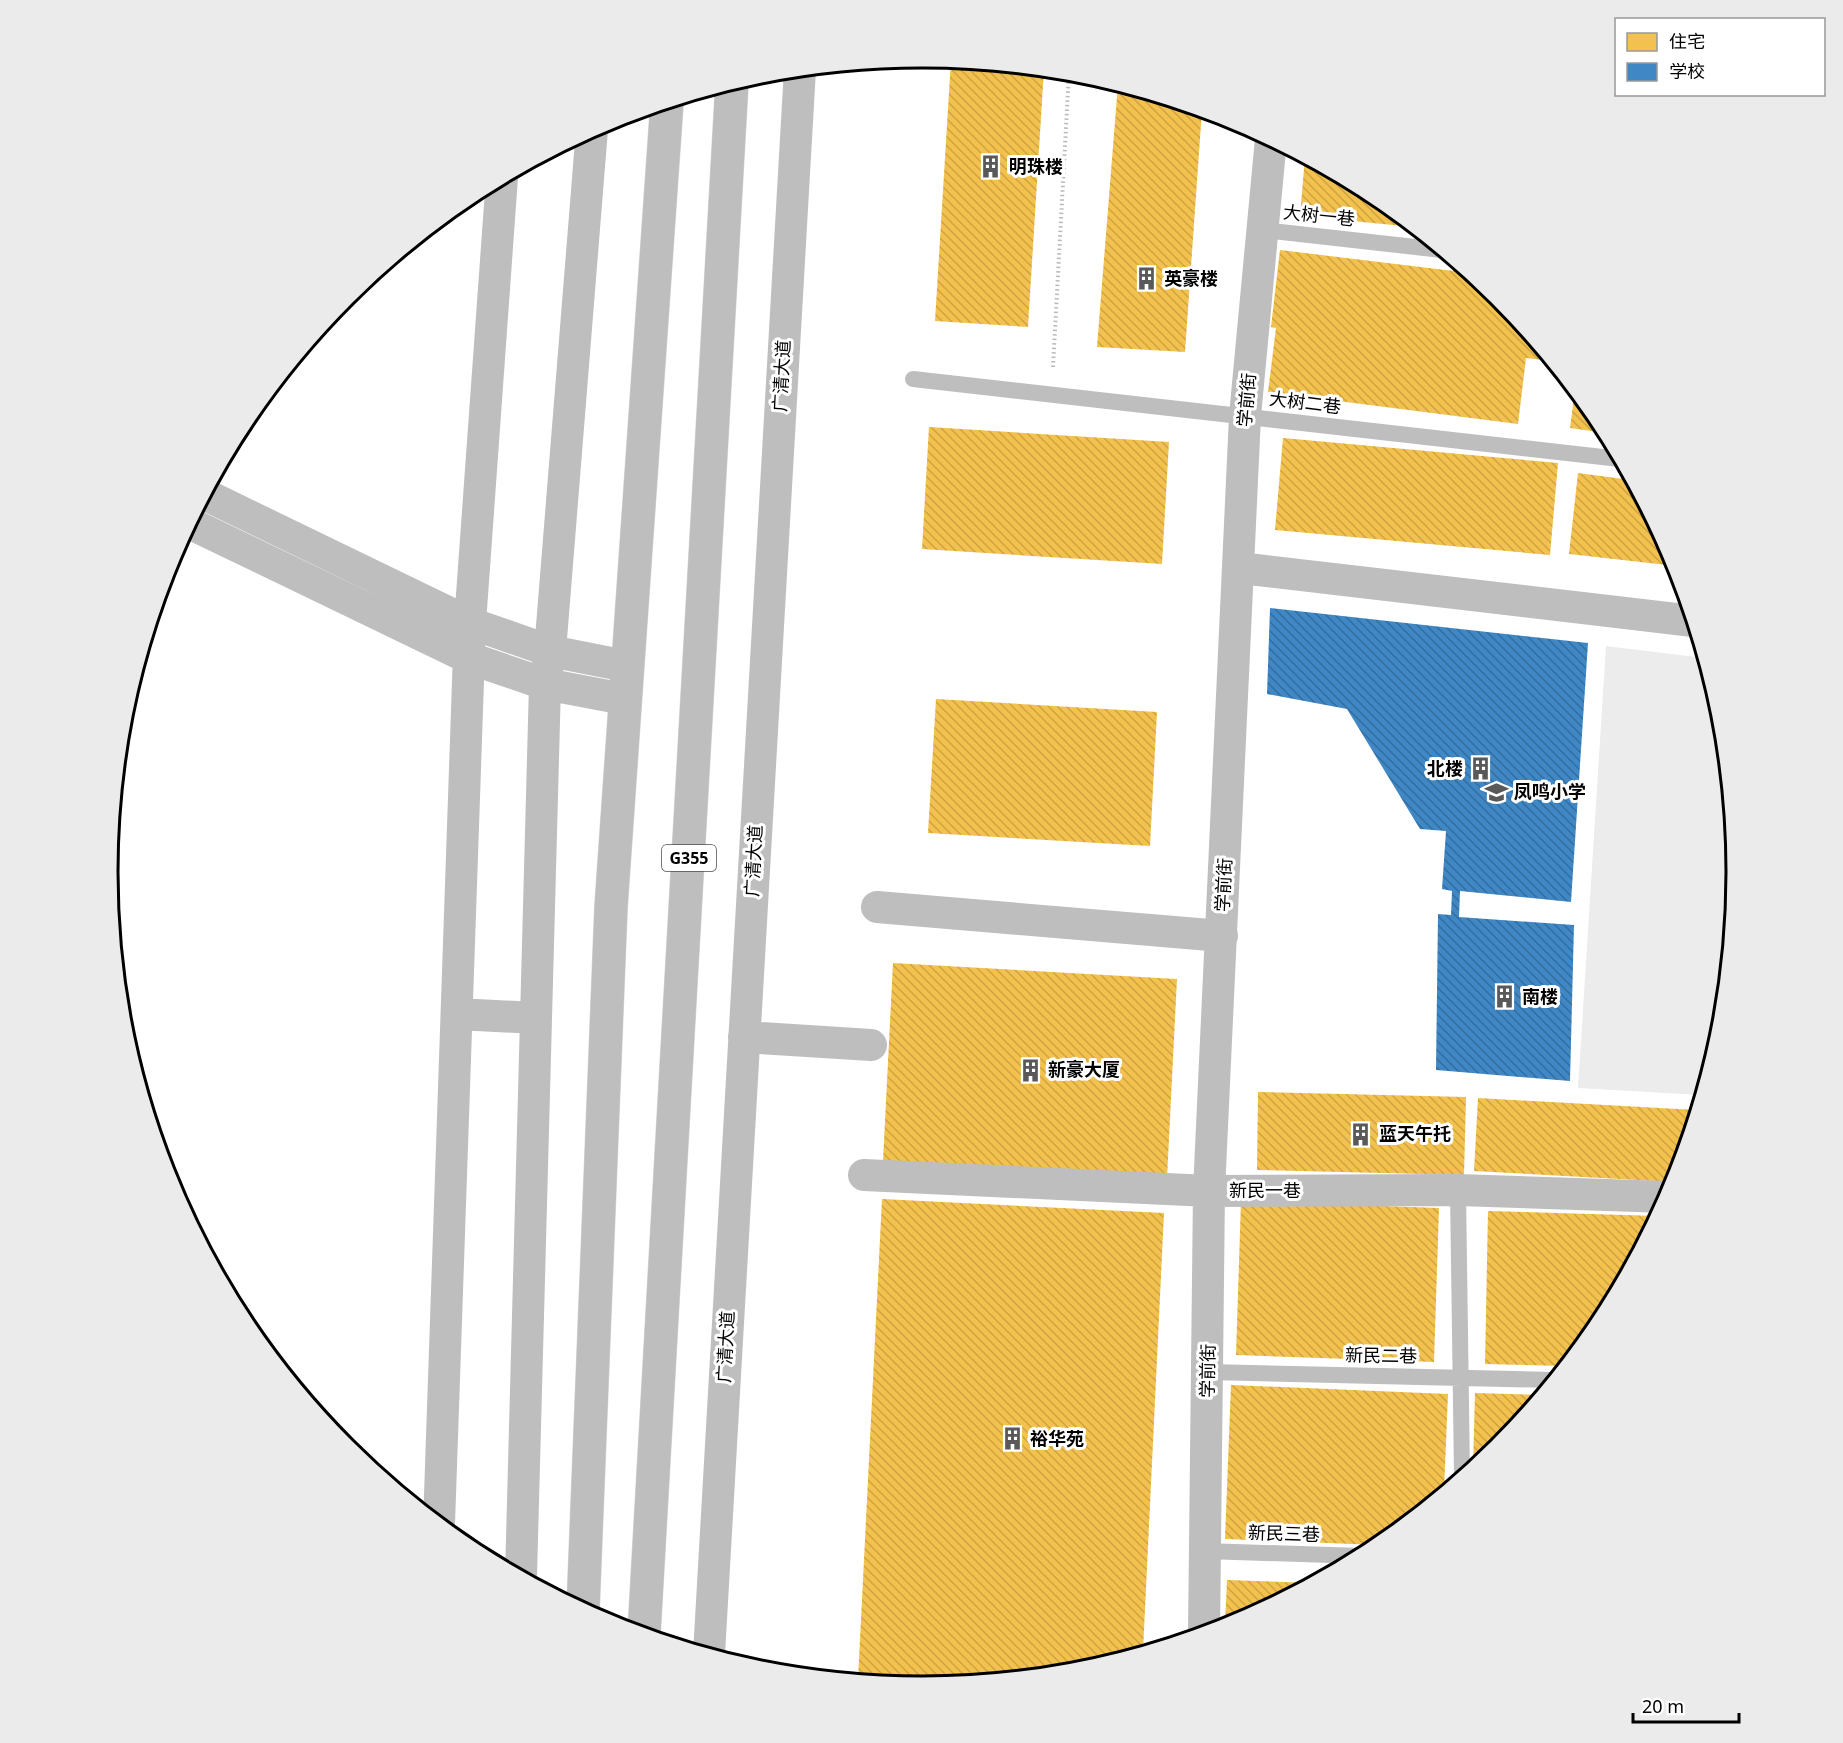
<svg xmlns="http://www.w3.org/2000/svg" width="1843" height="1743" font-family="'Noto Sans','Noto Sans SC',sans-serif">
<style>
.green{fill:#ececec}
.homes{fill:url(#homes-back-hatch)}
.schools{fill:url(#schools-back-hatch)}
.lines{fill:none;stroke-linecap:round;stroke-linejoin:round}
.highway-casing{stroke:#dbdbdb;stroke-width:34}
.path{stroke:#b9b9b9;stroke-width:4;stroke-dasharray:1.5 3;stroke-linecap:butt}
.lane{stroke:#bebebe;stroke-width:16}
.street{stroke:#bebebe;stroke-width:32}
.highway{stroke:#bebebe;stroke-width:33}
.labels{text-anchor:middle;stroke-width:6;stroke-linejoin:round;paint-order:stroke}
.shield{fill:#fff;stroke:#4c4c4c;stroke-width:1.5}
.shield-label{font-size:16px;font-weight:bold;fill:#000}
.poi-label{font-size:18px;font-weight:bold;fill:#000;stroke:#fff;text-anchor:start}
.street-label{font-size:18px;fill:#000;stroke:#fff}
.rim{fill:none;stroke:#000;stroke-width:3}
</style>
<defs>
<pattern id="homes-back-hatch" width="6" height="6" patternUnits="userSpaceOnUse" patternTransform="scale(1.5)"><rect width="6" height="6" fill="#f2c14e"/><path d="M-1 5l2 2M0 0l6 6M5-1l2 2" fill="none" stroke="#cea442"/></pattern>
<pattern id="schools-back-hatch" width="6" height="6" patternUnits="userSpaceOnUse" patternTransform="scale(1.5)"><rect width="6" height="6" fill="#3f88c5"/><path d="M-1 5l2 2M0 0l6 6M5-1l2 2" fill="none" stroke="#326d9e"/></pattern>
</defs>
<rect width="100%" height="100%" fill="#fff"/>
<!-- green -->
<path class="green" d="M 1606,646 L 1704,658 L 1720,713 L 1736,872 L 1720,1031 L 1701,1095 L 1578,1088 Z"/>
<!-- homes -->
<path class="homes" d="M 951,60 L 1044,69 L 1028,327 L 935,321 Z
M 1118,84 L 1202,110 L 1185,352 L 1097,347 Z
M 1305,157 L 1374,194 L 1414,227 L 1300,216 Z
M 1280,250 L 1470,273 L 1498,296 L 1551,361 L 1526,358 L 1518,424 L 1268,392 L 1276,328 L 1271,327 Z
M 1575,390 L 1599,419 L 1606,433 L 1570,428 Z
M 929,427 L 1169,442 L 1162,564 L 922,549 Z
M 1283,438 L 1558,463 L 1550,555 L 1275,530 Z
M 1578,473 L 1631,480 L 1676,566 L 1569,554 Z
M 936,699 L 1157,712 L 1150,846 L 928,833 Z
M 893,963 L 1177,979 L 1167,1178 L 883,1161 Z
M 1258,1092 L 1466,1097 L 1464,1175 L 1257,1170 Z
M 1478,1098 L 1696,1110 L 1674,1182 L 1474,1171 Z
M 882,1199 L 1164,1213 L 1143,1651 L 1080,1670 L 921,1686 L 858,1680 Z
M 1241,1201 L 1439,1208 L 1434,1362 L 1236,1355 Z
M 1488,1211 L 1657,1216 L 1599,1324 L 1564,1366 L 1485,1364 Z
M 1231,1385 L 1448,1394 L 1444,1491 L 1378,1545 L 1225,1539 Z
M 1475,1393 L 1541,1395 L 1497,1448 L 1473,1467 Z
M 1227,1580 L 1311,1583 L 1225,1626 Z"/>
<!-- schools -->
<path class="schools" d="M 1270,608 L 1588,643 L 1571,902 L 1460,891 L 1459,917 L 1574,925 L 1570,1081 L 1436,1070 L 1438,914 L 1451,915 L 1452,891 L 1442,889 L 1446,831 L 1420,829 L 1347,709 L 1267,694 Z"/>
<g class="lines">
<defs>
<path id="highway" d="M 583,1609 L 611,907 L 667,102
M 644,1634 L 732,82"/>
</defs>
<!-- highway casing -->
<use href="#highway" class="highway-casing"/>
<!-- path -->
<path class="path" d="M 1053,367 L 1069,72"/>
<!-- lane -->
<path class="lane" d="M 1263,230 L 1442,250
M 913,379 L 1620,459
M 1458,1190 L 1462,1476
M 1208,1372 L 1553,1380
M 1205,1551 L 1361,1556"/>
<!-- street -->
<path class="street" d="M 204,494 L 470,623 L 550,651 L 626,666
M 189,523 L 469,658 L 545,684 L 624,699
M 1240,568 L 1693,621
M 877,907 L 1222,936
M 457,1014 L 536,1018
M 744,1037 L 871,1045
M 864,1175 L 1209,1191 L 1458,1190 L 1667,1197
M 439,1524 L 470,623 L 502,177
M 521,1576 L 545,684 L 550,651 L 592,129
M 1204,1633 L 1209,1191 L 1245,416 L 1271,139
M 709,1654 L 800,69"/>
<!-- highway -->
<use href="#highway" class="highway"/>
</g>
<!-- icons -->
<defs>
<symbol id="building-bare" viewBox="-9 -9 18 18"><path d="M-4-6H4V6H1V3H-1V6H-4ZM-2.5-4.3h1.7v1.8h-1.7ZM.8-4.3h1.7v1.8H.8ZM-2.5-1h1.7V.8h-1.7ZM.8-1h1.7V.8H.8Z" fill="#595959" stroke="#fff" stroke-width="2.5" paint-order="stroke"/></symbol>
<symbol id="school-bare" viewBox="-9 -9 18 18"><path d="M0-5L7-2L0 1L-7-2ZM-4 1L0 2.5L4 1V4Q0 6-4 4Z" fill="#595959" stroke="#fff" stroke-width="2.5" paint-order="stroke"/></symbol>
</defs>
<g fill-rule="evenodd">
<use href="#building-bare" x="974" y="150" width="33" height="33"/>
<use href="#building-bare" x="1130" y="262" width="33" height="33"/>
<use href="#building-bare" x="1464" y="752" width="33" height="33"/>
<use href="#school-bare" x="1480" y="776" width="33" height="33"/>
<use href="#building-bare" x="1488" y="980" width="33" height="33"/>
<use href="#building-bare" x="1014" y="1054" width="33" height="33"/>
<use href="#building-bare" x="1344" y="1118" width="33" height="33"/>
<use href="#building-bare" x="996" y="1422" width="33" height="33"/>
</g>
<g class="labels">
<!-- shield labels -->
<rect class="shield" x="662" y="845" width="54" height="26" rx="4.5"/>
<g class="shield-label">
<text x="689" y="864">G355</text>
</g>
<!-- poi labels -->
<g class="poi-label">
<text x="1009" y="173">明珠楼</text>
<text x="1164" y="285">英豪楼</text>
<text x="1463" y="775" text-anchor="end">北楼</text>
<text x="1514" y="798">凤鸣小学</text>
<text x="1522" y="1003">南楼</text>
<text x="1048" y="1076">新豪大厦</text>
<text x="1379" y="1140">蓝天午托</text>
<text x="1030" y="1445">裕华苑</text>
</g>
<!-- street labels -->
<g class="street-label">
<text transform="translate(1319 216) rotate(6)" y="6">大树一巷</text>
<text transform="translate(782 376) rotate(-87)" y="6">广清大道</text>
<text transform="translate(1247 400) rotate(-85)" y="6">学前街</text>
<text transform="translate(1305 403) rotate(7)" y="6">大树二巷</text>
<text transform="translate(754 861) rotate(-87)" y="6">广清大道</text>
<text transform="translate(1224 885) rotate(-87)" y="6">学前街</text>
<text x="1265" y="1197">新民一巷</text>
<text transform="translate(726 1347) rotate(-87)" y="6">广清大道</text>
<text transform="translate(1381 1356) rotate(1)" y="6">新民二巷</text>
<text transform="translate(1208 1371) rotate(-89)" y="6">学前街</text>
<text transform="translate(1284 1534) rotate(2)" y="6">新民三巷</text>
</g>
</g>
<!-- crop -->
<path d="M0 0H1843V1743H0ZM118 872a804 804 0 1 1 1608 0a804 804 0 1 1-1608 0Z" fill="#ebebeb" fill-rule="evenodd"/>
<path class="rim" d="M118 872a804 804 0 1 1 1608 0a804 804 0 1 1-1608 0Z"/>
<!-- legend -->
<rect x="1615" y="18" width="210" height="78" fill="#ffffff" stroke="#999999" stroke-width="1.5"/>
<rect x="1627" y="33" width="30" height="18" fill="#f2c14e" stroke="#999999" stroke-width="1.5"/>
<text x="1669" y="48" font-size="18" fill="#000000">住宅</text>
<rect x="1627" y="63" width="30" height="18" fill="#3f88c5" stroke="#999999" stroke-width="1.5"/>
<text x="1669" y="78" font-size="18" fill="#000000">学校</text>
<!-- scale -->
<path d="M1633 1713v9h106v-9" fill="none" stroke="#000000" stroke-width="3"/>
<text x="1642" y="1713" font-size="18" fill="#000000" stroke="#ffffff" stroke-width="4.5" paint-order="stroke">20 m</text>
</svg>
